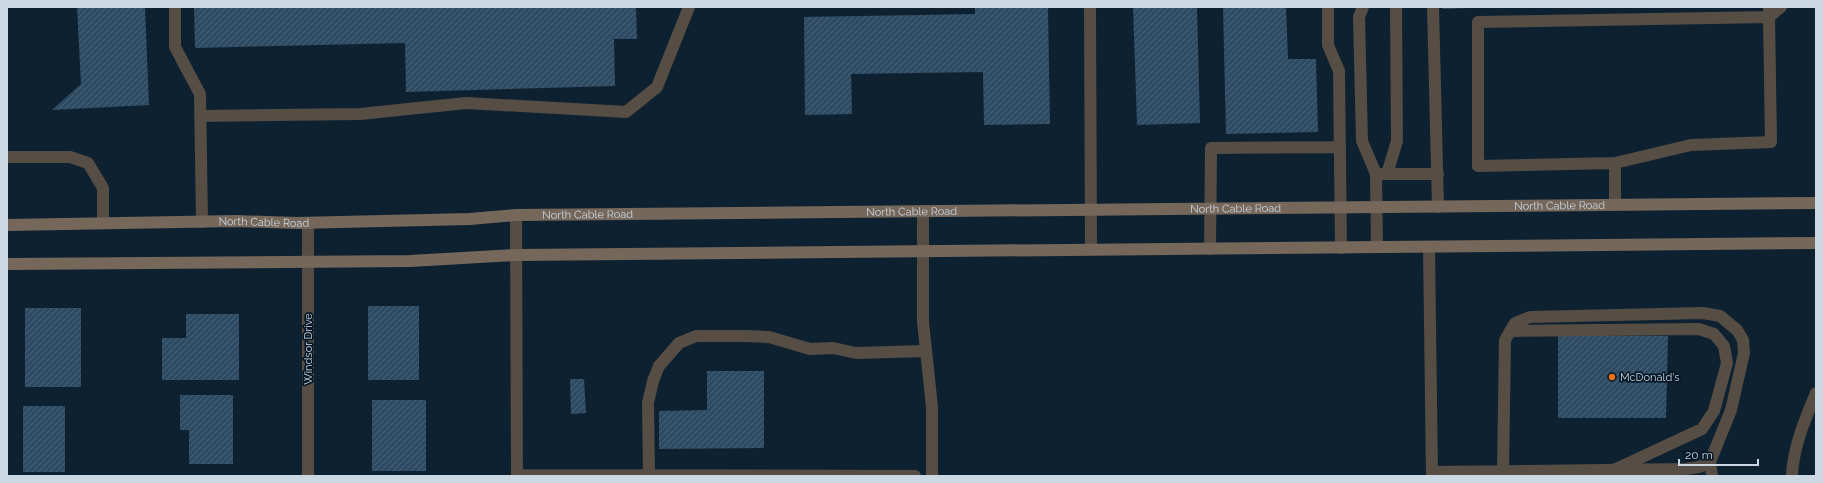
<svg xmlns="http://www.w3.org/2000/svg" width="1823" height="483" font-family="Raleway,sans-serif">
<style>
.building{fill:url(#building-hatch)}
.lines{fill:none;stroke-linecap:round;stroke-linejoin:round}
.lane{stroke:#564d45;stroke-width:12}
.street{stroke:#564d45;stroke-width:12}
.secondary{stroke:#76675b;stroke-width:12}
.food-dot{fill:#e8710a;stroke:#051726;stroke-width:1.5}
.labels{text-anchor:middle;stroke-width:3.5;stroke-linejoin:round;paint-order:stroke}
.street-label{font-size:11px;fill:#cbd7e2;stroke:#051726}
.poi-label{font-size:11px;fill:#cbd7e2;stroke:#051726;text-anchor:start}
</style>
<defs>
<pattern id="building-hatch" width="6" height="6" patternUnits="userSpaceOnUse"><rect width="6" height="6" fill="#2e4b64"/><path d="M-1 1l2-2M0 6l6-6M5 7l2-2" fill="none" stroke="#4b647a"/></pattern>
</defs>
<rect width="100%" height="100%" fill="#0e2130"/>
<!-- building -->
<path class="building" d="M 77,7 L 145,7 L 149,105 L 52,110 L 81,84 Z
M 194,7 L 636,7 L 637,39 L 614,39 L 615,86 L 406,92 L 405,43 L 195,48 Z
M 975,7 L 1048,7 L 1050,124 L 984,125 L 983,72 L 851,74 L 852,114 L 805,115 L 804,17 L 975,14 Z
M 1133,7 L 1197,7 L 1200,123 L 1137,125 Z
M 1223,7 L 1286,7 L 1288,59 L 1316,59 L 1318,132 L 1226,134 Z
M 1443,7 L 1469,7 L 1469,8 L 1443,9 Z
M 368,306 L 419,306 L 419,380 L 368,380 Z
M 25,308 L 81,308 L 81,387 L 25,387 Z
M 186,314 L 239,314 L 239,380 L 162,380 L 162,338 L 186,338 Z
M 1558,336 L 1668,336 L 1666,418 L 1558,418 Z
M 707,371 L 764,371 L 764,448 L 659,449 L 659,411 L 707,410 Z
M 570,379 L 584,379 L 586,413 L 571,414 Z
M 180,395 L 233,395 L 233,464 L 189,464 L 189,430 L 180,430 Z
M 372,400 L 426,400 L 426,471 L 372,471 Z
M 23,406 L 65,406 L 65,472 L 23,472 Z"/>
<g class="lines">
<!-- lane -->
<path class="lane" d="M 175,7 L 175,47 L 200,94 L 202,222
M 1090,7 L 1091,249
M 1328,7 L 1328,45 L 1339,71 L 1341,248
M 1363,7 L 1359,17 L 1362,141 L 1376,174
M 1433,7 L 1438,207
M 1769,7 L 1769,17 L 1771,142 L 1691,145 L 1615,163 L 1478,166 L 1478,22 L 1769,17 L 1781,7
M 200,116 L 360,114 L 466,103 L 626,112 L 657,87 L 689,7
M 7,157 L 70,157 L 88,163 L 103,188 L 103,223
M 1615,163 L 1615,205
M 1387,174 L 1397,141 L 1396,7
M 923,211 L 923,322 L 932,407 L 932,476
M 516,215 L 517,476
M 1377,247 L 1376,174 L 1438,174
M 1429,247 L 1432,476
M 1210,249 L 1211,148 L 1339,147
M 1510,331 L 1699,329 L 1714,334 L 1724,346 L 1727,363 L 1714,411 L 1702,429 L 1614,470
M 1503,471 L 1505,340 L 1515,323 L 1530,317 L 1703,313 L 1720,316 L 1737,330 L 1743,340 L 1744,353 L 1731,410 L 1710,462 L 1712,476
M 1432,472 L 1685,469 L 1699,467 L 1710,462
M 517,475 L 915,476
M 649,475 L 648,403 L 653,381 L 659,366 L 679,343 L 696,336 L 744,336 L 769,337 L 810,349 L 833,348 L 856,353 L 925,351
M 1792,476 C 1793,448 1805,419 1816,393"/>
<!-- street -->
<path class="street" d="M 308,223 L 308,476"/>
<!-- secondary -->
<g class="secondary">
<path id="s1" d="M 7,225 L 236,221 L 297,223 L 470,219 L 516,215 L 1816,203"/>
<path d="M 7,264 L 410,261 L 516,255 L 1816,243"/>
</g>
</g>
<!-- markers -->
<circle class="food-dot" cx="1612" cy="377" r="4"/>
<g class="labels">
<!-- street labels -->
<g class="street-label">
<text dy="4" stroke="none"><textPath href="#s1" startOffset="1553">North Cable Road</textPath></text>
<text dy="4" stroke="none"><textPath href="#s1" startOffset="1229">North Cable Road</textPath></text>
<text dy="4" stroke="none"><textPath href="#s1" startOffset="905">North Cable Road</textPath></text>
<text dy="4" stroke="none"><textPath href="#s1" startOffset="581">North Cable Road</textPath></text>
<text dy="4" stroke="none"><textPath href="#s1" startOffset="257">North Cable Road</textPath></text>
<text transform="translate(308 349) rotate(-90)" y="4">Windsor Drive</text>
</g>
<!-- poi labels -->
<g class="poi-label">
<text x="1620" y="381">McDonald's</text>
</g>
</g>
<!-- border -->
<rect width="1823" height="483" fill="none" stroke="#cbd7e2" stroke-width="16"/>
<!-- scale -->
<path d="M1679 459v6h79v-6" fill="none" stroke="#cbd7e2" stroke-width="2"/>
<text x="1685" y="459" font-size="12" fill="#cbd7e2" stroke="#051726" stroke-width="3" paint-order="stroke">20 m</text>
</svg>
